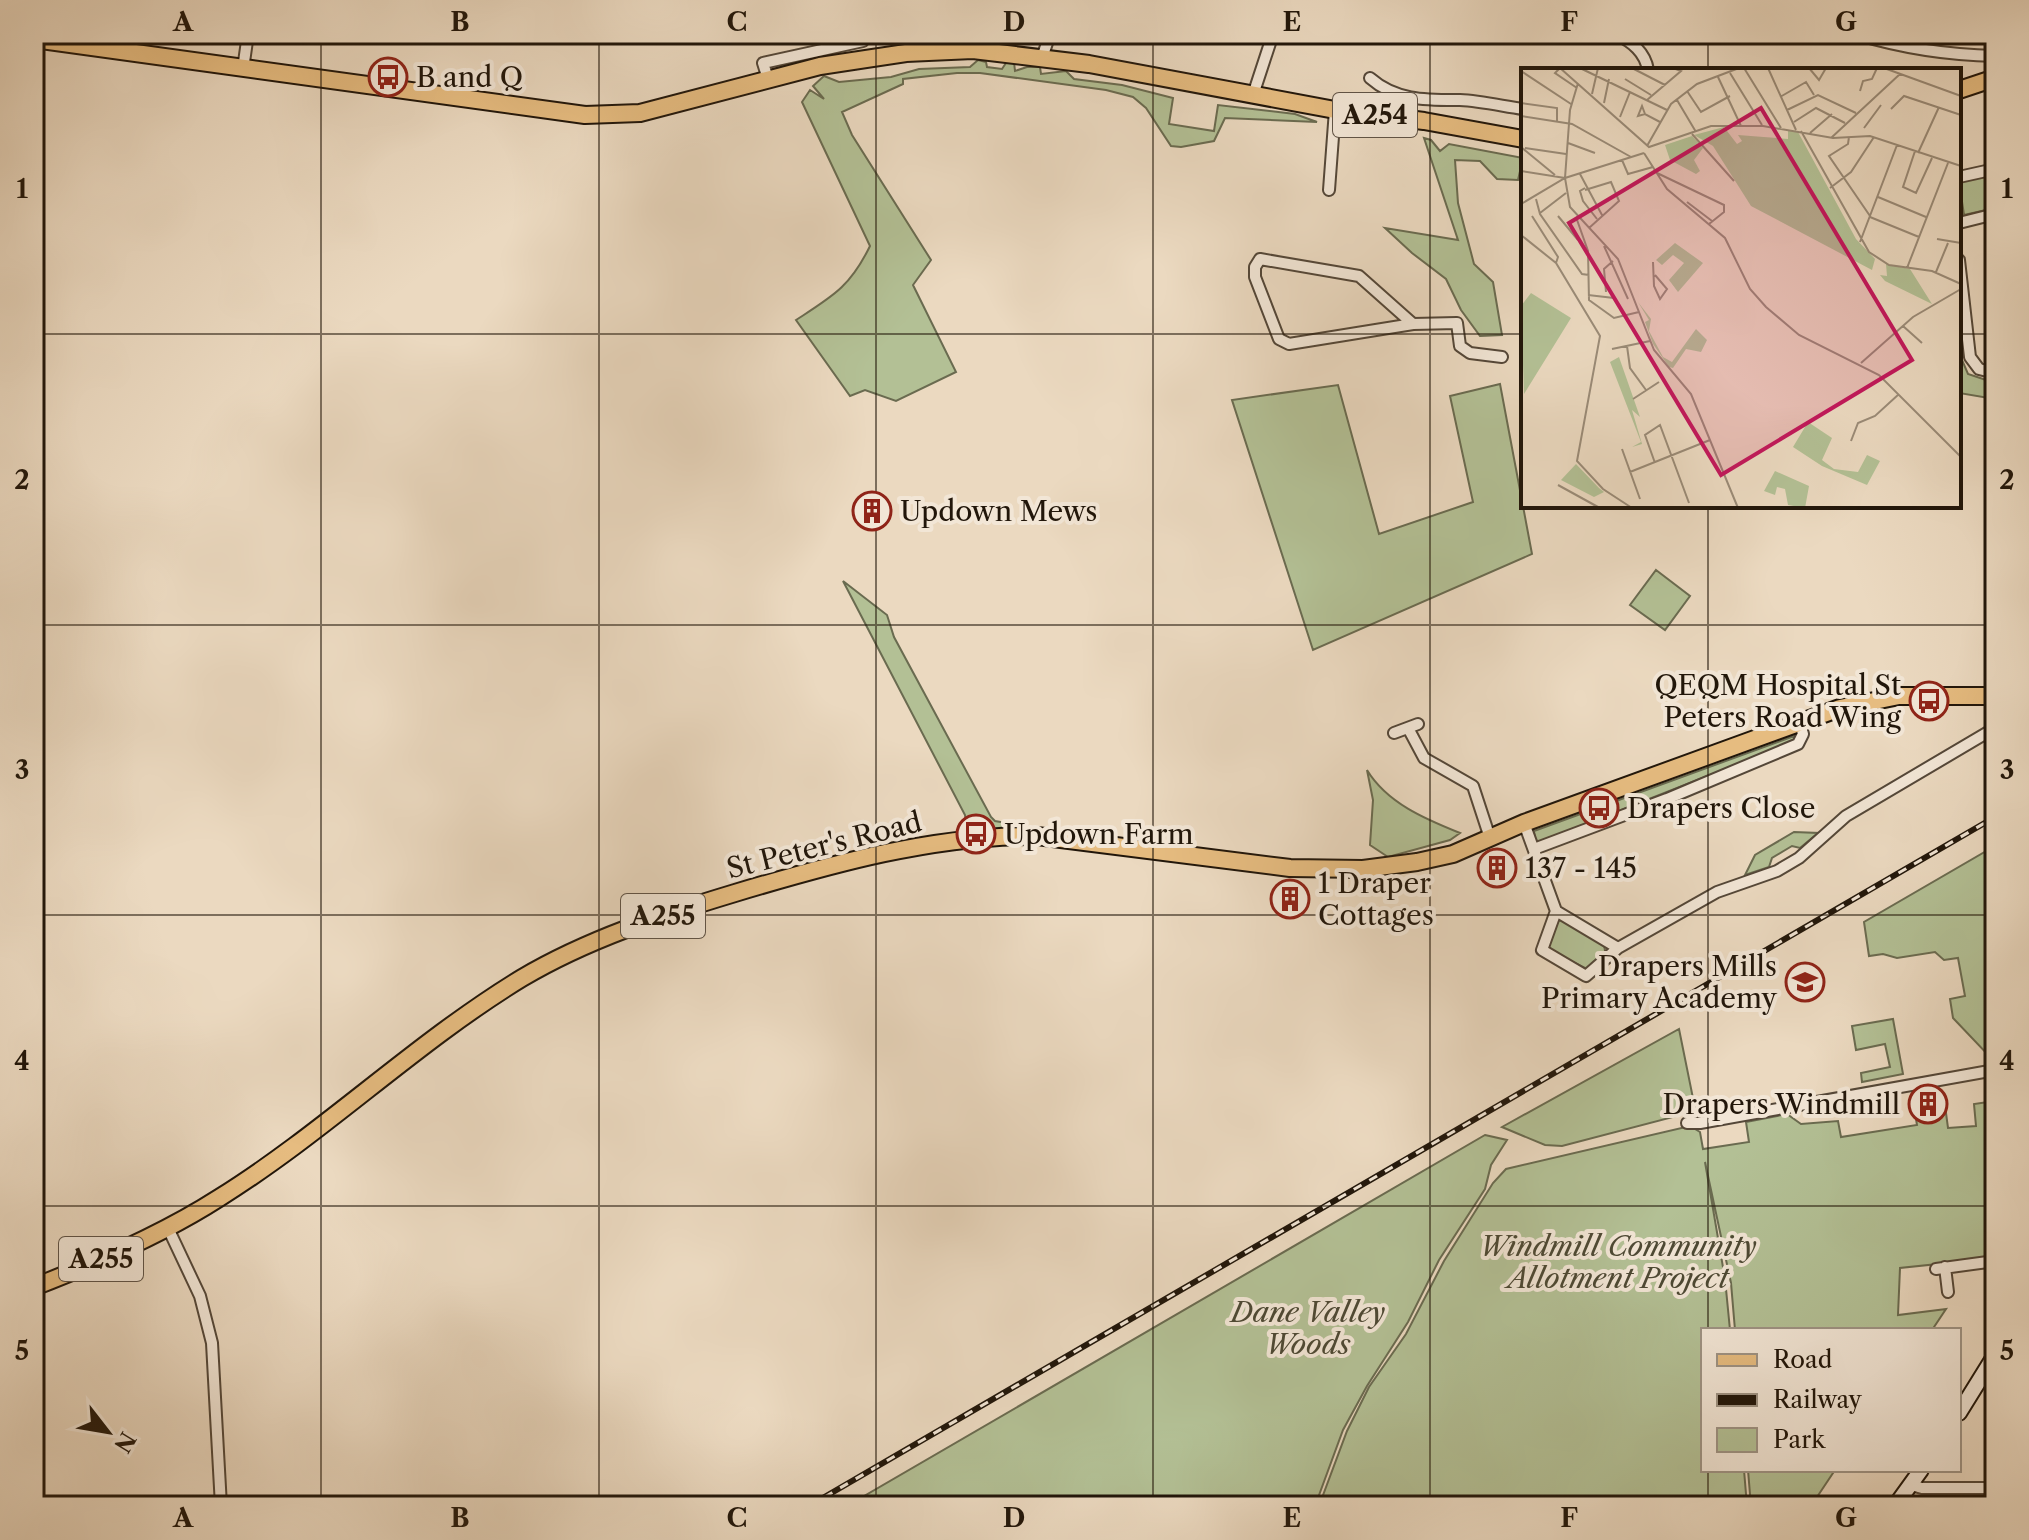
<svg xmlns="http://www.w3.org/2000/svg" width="2029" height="1540" font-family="'Libre Caslon Text',serif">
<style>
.green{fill:#b3c095;stroke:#6a6b50;stroke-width:2}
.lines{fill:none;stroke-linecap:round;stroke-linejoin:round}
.street-casing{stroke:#544738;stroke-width:14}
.secondary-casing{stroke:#21160a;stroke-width:18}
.primary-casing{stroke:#21160a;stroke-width:20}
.street{stroke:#f2e6d6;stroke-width:10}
.secondary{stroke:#f2e6d6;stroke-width:14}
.primary{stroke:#e6bc80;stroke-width:16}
.rail-casing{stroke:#21160a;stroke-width:6}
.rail{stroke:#f2e6d6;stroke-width:3;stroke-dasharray:9;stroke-linecap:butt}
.grid{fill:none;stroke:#21160a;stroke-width:2;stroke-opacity:0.55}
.labels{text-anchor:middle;stroke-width:8;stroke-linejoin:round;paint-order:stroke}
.shield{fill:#f2e6d6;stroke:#605447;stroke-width:2}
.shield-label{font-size:26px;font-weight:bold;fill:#21160a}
.poi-label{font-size:28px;fill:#21160a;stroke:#f2e6d6;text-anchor:start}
.street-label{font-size:28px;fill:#21160a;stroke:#f2e6d6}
.park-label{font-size:28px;font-style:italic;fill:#4d4934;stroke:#f2e6d6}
.inset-road{fill:none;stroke:#9a8b77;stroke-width:2}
.view{fill:#c2185b;fill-opacity:0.15;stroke:#c2185b;stroke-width:4}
.inset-edge{fill:none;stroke:#21160a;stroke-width:4}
.neatline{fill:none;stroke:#21160a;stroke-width:3}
.grid-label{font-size:26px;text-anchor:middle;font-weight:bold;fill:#21160a}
</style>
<rect width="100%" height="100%" fill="#ebd9c0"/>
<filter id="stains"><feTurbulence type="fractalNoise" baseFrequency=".0025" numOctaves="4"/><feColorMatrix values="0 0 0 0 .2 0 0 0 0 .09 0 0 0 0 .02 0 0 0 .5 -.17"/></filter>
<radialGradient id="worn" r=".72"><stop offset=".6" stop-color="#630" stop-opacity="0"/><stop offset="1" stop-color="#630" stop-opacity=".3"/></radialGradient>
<!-- green -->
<path class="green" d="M 978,60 L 986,62 L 987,67 L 1002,69 L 1006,63 L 1014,62 L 1015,71 L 1027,67 L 1040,67 L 1041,74 L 1066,71 L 1074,79 L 1122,85 L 1173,98 L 1169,124 L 1214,131 L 1218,105 L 1295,114 L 1317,122 L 1225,118 L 1214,141 L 1181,147 L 1171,146 L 1146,108 L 1133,97 L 1106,90 L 980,73 L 957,73 L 903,79 L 903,84 L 842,112 L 852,135 L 931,260 L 913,285 L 956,372 L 896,401 L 865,390 L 850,396 L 796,320 C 833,296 850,287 870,246 L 802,102 L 810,90 L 824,99 L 813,86 L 824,76 L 839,82 L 891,77 L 919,69 L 970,67 Z
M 1424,138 L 1431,140 L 1440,151 L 1449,144 L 1523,158 L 1518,180 L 1497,179 L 1480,161 L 1455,160 L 1458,203 L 1474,264 L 1493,282 L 1502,335 L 1480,336 L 1461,310 L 1446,279 L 1412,253 L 1385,228 L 1458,240 Z
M 1995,171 L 1995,208 L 1964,215 L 1959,182 Z
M 1959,353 L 1968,374 L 1995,383 L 1994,403 L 1988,403 L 1989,398 L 1959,393 Z
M 1500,384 L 1532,554 L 1313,650 L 1232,400 L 1338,385 L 1379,534 L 1473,502 L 1450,396 Z
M 1656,570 L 1690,596 L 1665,630 L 1630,605 Z
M 843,581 L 887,615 L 894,637 L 991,817 L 995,821 L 1035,828 L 1033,835 L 973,835 L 967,829 L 965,815 Z
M 1797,735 L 1791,743 L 1540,842 L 1535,840 L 1534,831 Z
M 1367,770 C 1387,803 1425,819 1460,833 L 1450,840 L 1388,857 L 1370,845 L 1373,800 Z
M 1794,832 L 1818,833 L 1800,848 L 1792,846 L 1772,858 L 1769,867 L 1745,875 L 1755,855 Z
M 1995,846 L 1995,1059 L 1990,1057 L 1953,1018 L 1950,999 L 1965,996 L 1958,958 L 1944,960 L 1935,952 L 1897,958 L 1883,954 L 1869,956 L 1864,922 Z
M 1561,920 L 1604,944 L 1605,951 L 1587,969 L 1548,950 L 1557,921 Z
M 1893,1019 L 1903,1074 L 1862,1082 L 1861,1073 L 1890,1067 L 1885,1044 L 1856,1050 L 1852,1026 Z
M 1679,1029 L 1696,1113 L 1680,1111 L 1677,1116 L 1562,1146 L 1545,1145 L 1502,1127 Z
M 1995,1101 L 1995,1258 L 1900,1268 L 1898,1315 L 1946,1309 L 1932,1330 L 1735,1330 L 1731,1283 L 1705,1162 L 1725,1279 L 1730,1330 L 1703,1330 L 1703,1470 L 1744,1470 L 1747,1506 L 1319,1506 L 1347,1431 L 1369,1387 L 1406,1334 L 1444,1261 L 1493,1183 L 1506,1169 L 1690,1126 L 1700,1132 L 1703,1149 L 1749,1142 L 1746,1122 L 1787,1114 L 1801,1124 L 1838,1121 L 1841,1137 L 1917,1125 L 1916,1119 L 1946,1113 L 1948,1128 L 1976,1126 L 1974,1104 Z
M 1485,1135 L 1507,1140 L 1491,1165 L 1485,1189 L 1439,1260 L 1408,1322 L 1367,1386 L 1343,1430 L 1315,1506 L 847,1506 Z
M 1748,1470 L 1835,1470 L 1811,1506 L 1751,1506 Z"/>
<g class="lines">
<defs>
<path id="street" d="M 941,34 L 943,51
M 1616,34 C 1632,42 1645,52 1648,70
M 1856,34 C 1902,48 1947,55 1995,56
M 1042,58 L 1050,34
M 243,69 L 248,34
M 1370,78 C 1396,101 1427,100 1460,100 C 1481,101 1502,106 1523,109
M 768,79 L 763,63 L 863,41
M 1253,95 L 1273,34
M 1959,177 L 1995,169
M 1329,190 L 1335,110
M 1959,223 L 1995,214
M 1959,260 L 1970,357 L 1979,369 L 1995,373
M 1413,324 L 1289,344 L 1279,339 L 1255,277 L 1255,267 L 1260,259 L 1359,276 L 1413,324 L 1457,323 L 1460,346 L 1470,353 L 1502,357
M 1408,728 L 1424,758 L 1473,786 L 1490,838
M 1394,733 L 1418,724
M 1524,823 L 1556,911 L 1618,948
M 1534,849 L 1667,799 L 1798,744 L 1803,734 L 1800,723
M 1556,911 L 1542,950 L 1586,976 L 1618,948 L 1717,892 L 1777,871 L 1799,858 L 1846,816 L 1995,728
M 1687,1123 L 1700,1123 L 1995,1070
M 167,1226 L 200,1296 L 212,1343 L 221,1506
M 1945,1267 L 1948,1292
M 1936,1269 L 1995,1261
M 1911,1485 L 1922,1488 L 1995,1488"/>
<path id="secondary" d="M 1959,1413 L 1995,1355
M 1895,1506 L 1921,1470"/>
<path id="primary" d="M 34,39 L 585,115 L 640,113 L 820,66 L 866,59 L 906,53 L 973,50 L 1089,64 L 1335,110 L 1424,121 L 1523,139
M 1959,90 L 1995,78
M 34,1287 C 96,1263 163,1234 219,1198 C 325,1132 415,1043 522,978 C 588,939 662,915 735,893 C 832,864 934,835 1037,836 L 1290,868 L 1363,869 L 1417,862 L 1453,854 L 1524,823 L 1840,708 L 1899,696 L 1995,696"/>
</defs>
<!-- street casing -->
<use href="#street" class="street-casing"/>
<!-- secondary casing -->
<use href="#secondary" class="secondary-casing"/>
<!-- primary casing -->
<use href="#primary" class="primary-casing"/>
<!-- street -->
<use href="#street" class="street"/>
<!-- secondary -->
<use href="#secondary" class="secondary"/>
<!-- primary -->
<use href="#primary" class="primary"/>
<defs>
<path id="rail" d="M 809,1506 L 1995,817"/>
</defs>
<!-- rail casing -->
<use href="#rail" class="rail-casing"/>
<!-- rail -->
<use href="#rail" class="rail"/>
</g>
<!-- grid -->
<path class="grid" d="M 321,34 L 321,1506M 599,34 L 599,1506M 876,34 L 876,1506M 1153,34 L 1153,1506M 1430,34 L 1430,1506M 1708,34 L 1708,70M 34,334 L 1523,334M 1959,334 L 1995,334M 1708,506 L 1708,1330M 34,625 L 1995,625M 34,915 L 1995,915M 34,1206 L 1995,1206M 1708,1470 L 1708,1506"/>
<!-- icons -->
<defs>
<symbol id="bus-ring" viewBox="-11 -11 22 22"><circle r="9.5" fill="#f2e6d6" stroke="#8f2418" stroke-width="1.5"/><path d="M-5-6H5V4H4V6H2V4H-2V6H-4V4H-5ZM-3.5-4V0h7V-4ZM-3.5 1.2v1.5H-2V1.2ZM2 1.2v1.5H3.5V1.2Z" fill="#8f2418"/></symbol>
<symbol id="building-ring" viewBox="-11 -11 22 22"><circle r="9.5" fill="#f2e6d6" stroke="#8f2418" stroke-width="1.5"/><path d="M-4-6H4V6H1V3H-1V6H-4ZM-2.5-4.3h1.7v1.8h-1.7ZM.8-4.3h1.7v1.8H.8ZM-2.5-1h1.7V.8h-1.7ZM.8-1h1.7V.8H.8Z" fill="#8f2418"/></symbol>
<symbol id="school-ring" viewBox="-11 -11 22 22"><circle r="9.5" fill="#f2e6d6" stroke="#8f2418" stroke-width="1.5"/><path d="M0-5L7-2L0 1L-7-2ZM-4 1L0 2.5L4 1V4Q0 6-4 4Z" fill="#8f2418"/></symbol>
</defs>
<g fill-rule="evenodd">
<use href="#bus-ring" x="366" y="55" width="44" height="44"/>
<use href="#building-ring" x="850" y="489" width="44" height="44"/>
<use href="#bus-ring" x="1907" y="679" width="44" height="44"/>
<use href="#bus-ring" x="1577" y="786" width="44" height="44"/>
<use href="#bus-ring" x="954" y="812" width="44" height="44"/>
<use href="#building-ring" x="1475" y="846" width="44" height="44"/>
<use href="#building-ring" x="1268" y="877" width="44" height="44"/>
<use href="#school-ring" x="1783" y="960" width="44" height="44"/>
<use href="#building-ring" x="1906" y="1082" width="44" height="44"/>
</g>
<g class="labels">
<!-- shield labels -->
<g class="shield">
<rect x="1333" y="93" width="84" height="44" rx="6"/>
<rect x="621" y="894" width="84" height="44" rx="6"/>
<rect x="59" y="1237" width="84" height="44" rx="6"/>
</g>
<g class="shield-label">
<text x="1375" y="124">A254</text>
<text x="663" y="925">A255</text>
<text x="101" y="1268">A255</text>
</g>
<!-- poi labels -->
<g class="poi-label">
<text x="416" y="87">B and Q</text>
<text x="900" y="521">Updown Mews</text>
<text x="1901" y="695" text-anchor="end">QEQM Hospital St<tspan x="1901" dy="32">Peters Road Wing</tspan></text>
<text x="1627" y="818">Drapers Close</text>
<text x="1004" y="844">Updown Farm</text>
<text x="1525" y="878">137 - 145</text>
<text x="1318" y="893">1 Draper<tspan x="1318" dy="32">Cottages</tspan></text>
<text x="1777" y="976" text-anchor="end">Drapers Mills<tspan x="1777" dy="32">Primary Academy</tspan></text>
<text x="1900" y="1114" text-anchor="end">Drapers Windmill</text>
</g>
<!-- street labels -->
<g class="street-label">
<text transform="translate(824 845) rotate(-14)" y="10">St Peter's Road</text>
</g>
<!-- park labels -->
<g class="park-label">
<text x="1618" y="1256">Windmill Community<tspan x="1618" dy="32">Allotment Project</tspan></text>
<text x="1308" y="1322">Dane Valley<tspan x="1308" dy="32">Woods</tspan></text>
</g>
</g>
<!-- overview -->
<g transform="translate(1521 68)">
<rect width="440" height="440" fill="#ebd9c0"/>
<path d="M 203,59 L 216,76 L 221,73 L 217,67 L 267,71 L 267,62 L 277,64 L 335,171 L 354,191 L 351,202 L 230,138 L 192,78 L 173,67 ZM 171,68 L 182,80 L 173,92 L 179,103 L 175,106 L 149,92 L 144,77 ZM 154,175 L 182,195 L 157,224 L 148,212 L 163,195 L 152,187 L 141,197 L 135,192 ZM 365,196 L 389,201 L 411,236 L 364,213 L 359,207 L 366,208 ZM 10,225 L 50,250 L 3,326 L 0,238 ZM 117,234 L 130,251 L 128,263 L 142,289 L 151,294 L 175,261 L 186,272 L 180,284 L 165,281 L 152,300 L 148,299 L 132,276 L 124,254 L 128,252 ZM 98,289 L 119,349 L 111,342 L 121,376 L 111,379 L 120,374 L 89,294 ZM 287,354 L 311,370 L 301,392 L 313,401 L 337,404 L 346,387 L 359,393 L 346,417 L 301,398 L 272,379 ZM 55,396 L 78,420 L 83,424 L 73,429 L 40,412 ZM 254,403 L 288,418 L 284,440 L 267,437 L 264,421 L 256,419 L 254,427 L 243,423 Z" fill="#b3c095"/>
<path class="inset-road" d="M 39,0 L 34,5 L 56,20M 39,0 L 128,79 L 190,58 L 242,58 L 312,70 L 349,68 L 440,98M 111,0 L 144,17M 223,0 L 260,60M 247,0 L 275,62M 288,0 L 298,12 L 305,0M 363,0 L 440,28M 61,1 L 146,42M 0,3 L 50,36M 209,5 L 241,57M 197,9 L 220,58M 104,11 L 130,27M 57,15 L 49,42 L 44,110 L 49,139 L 97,191 L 133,282 L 170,326 L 217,440M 166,23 L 180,44 L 209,28M 339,23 L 342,13 L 351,11 L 356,0M 71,26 L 77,0M 259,29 L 285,14 L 293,27M 126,32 L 160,3 L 152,0M 156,32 L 175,64M 0,35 L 36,40 L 36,53M 83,35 L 88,11M 370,41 L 383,28 L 440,47M 266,42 L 297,27 L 335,45M 124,46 L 121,38 L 117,48 L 124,46 L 139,54M 0,48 L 51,56 L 110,89M 99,49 L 109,24M 273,54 L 295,40 L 324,55M 343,60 L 360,37M 280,63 L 348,184 L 368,197 L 411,203 L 440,216M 289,65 L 311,46M 171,66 L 213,113M 328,69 L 327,76 L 308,88 L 349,148M 310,70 L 379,6M 47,75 L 74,85M 126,78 L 150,36 L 176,16 L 218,0M 0,79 L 34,107M 4,80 L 45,86M 394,83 L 382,119 L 395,125 L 411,90M 123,85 L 146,121 L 204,170 L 229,221 L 245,239 L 278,267 L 358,307 L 440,389M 397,85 L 418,39M 101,92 L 107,106 L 132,99M 0,103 L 44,110M 136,105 L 203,137 L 203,144 L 188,156M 59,106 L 81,147M 64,120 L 59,123 L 62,133 L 76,151M 309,120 L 330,104 L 353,69M 64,122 L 90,114 L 98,133 L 68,160M 357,129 L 405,149M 15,131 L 19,146 L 61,206 L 68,207M 166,134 L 191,153M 0,136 L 44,110 L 123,85M 19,145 L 45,125M 11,148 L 37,189 L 35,195M 37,148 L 57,172M 55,149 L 67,183 L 68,232 L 93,250 L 118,244M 349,149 L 398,169M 0,167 L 35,195 L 79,268 L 56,393 L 82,421 L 111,440M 416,171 L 440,175M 339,174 L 376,77M 83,178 L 107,231M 132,194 L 133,218 L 139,231 L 146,221 L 134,207M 386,200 L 427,95M 415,204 L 427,175M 85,224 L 83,201 L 92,193M 67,227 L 93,230M 382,258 L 401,275M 106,278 L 109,300 L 125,322M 91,281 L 129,273M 340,295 L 392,249 L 440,221M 112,331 L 138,314M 330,373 L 337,355 L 354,348 L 378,326M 101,381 L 119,431M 134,395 L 124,367 L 139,357 L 168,435M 109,404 L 189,372M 37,417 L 77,439"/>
<path class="view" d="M 240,40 L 391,292 L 200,407 L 48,155 Z"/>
<rect width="440" height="440" class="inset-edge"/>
</g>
<!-- margin -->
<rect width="2029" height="1540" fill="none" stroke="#ebd9c0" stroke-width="88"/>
<!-- legend -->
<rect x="1701" y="1328" width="260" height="144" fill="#f2e6d6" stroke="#9e9384" stroke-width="2"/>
<rect x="1717" y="1354" width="40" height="12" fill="#e6bc80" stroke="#9e9384" stroke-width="2"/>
<text x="1773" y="1368" font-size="24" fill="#21160a">Road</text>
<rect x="1717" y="1394" width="40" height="12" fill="#21160a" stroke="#9e9384" stroke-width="2"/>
<text x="1773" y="1408" font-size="24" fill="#21160a">Railway</text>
<rect x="1717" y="1428" width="40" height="24" fill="#b3c095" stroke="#9e9384" stroke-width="2"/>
<text x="1773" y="1448" font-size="24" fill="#21160a">Park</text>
<!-- north arrow -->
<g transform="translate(108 1432) rotate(121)" stroke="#f2e6d6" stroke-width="6" paint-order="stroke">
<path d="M0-6L14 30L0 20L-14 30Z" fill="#21160a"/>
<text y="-12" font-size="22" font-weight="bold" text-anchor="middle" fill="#21160a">N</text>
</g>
<rect x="44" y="44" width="1941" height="1452" class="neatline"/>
<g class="grid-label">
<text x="183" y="31">A</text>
<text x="460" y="31">B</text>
<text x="737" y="31">C</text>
<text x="1014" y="31">D</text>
<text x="1292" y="31">E</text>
<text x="1569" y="31">F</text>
<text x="1846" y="31">G</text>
<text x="22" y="198">1</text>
<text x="2007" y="198">1</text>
<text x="22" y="489">2</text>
<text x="2007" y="489">2</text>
<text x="22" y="779">3</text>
<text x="2007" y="779">3</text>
<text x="22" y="1070">4</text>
<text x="2007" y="1070">4</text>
<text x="22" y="1360">5</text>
<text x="2007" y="1360">5</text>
<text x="183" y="1527">A</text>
<text x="460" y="1527">B</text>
<text x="737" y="1527">C</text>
<text x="1014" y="1527">D</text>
<text x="1292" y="1527">E</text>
<text x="1569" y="1527">F</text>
<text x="1846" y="1527">G</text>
</g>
<rect width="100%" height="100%" filter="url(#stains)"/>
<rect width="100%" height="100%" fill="url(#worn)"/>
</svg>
